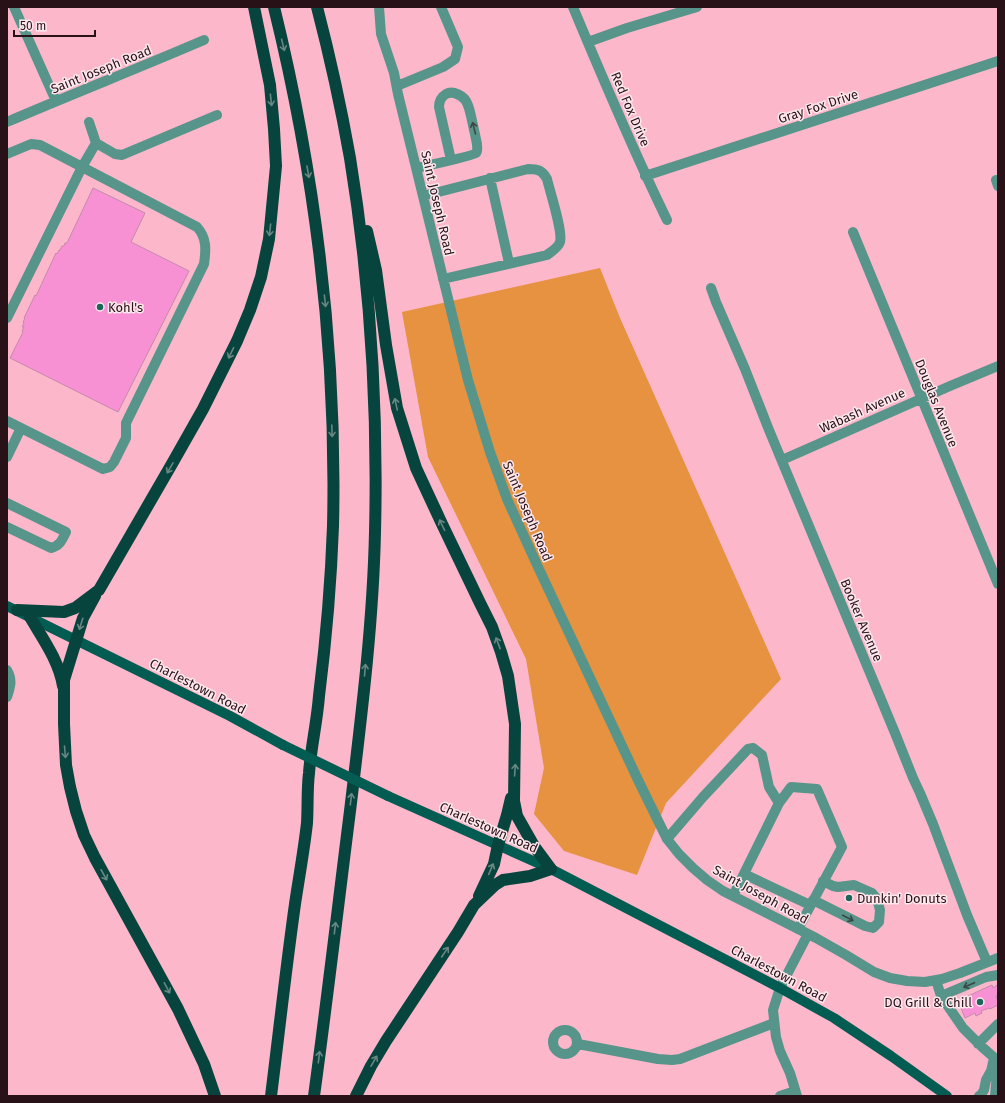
<svg xmlns="http://www.w3.org/2000/svg" width="1005" height="1103" font-family="'Fira Sans',sans-serif">
<style>
.green{fill:#e69240}
.building{fill:#f891d4;stroke:#c38aad}
.lines{fill:none;stroke-linecap:round;stroke-linejoin:round}
.minor{stroke:#57958a;stroke-width:10}
.major{stroke:#025c51;stroke-width:10}
.highway{stroke:#07443d;stroke-width:12}
.major-bridge{stroke:#025c51;stroke-width:10}
.oneway{stroke:#6a8683}
.oneway2{stroke:#3b4646}
.poi-dot{fill:#1c655b;stroke:#fee8ed;stroke-width:1.5}
.labels{text-anchor:middle;stroke-width:3;stroke-linejoin:round;paint-order:stroke}
.street-label{font-size:13px;fill:#291118;stroke:#fee8ed}
.poi-label{font-size:13px;fill:#291118;stroke:#fee8ed;text-anchor:start}
</style>
<rect width="100%" height="100%" fill="#fdb7ca"/>
<!-- green -->
<path class="green" d="M 600,268 L 620,318 L 781,679 L 666,803 L 637,875 L 564,851 L 534,814 L 544,768 L 526,659 L 428,457 L 402,312 Z"/>
<!-- building -->
<path class="building" d="M 93,188 L 145,213 L 131,242 L 189,271 L 118,412 L 10,358 L 23,332 L 22,331 L 24,327 L 22,327 L 24,323 L 23,322 L 25,318 L 24,318 L 35,295 L 36,296 L 56,253 L 57,254 L 59,250 L 60,250 L 62,246 L 64,246 L 65,243 L 67,243 Z
M 992,985 L 993,988 L 997,985 L 998,988 L 998,996 L 996,996 L 998,1001 L 998,1005 L 990,1009 L 989,1008 L 981,1011 L 982,1013 L 976,1016 L 975,1013 L 965,1018 L 959,1003 L 969,999 L 968,996 Z"/>
<g class="lines">
<!-- minor -->
<path class="minor" d="M 14,7 L 56,101
M 379,7 L 381,34 L 394,73 L 398,94 L 468,380 L 490,452 L 507,499 L 538,567 L 639,782 L 667,839 L 679,854 L 693,868 L 707,880 L 723,891 L 816,938 L 846,955 L 874,972 L 890,978 L 907,981 L 925,982 L 942,979 L 960,973 L 998,958
M 573,7 C 603,79 633,150 667,220
M 588,42 L 627,28 L 697,7
M 397,86 L 443,67 L 455,59 L 458,47 L 441,7
M 7,122 C 72,94 139,68 204,40
M 89,122 L 96,143
M 7,154 L 31,144 L 40,145 L 197,227 C 207,238 206,250 204,264 L 126,423 L 126,438 L 114,462 L 110,467 L 103,469 L 7,421
M 417,168 C 425,166 473,156 476,153 C 478,151 477,147 477,144 C 475,134 473,125 471,116 C 470,112 469,107 467,103 C 464,96 453,90 446,94 C 441,97 439,102 439,107 L 451,160
M 645,176 L 998,61
M 490,178 L 509,263
M 996,180 L 998,186
M 423,196 L 528,169 C 538,169 542,170 547,179 C 550,192 563,231 560,242 C 558,248 552,251 547,255 L 443,279
M 853,232 L 998,584
M 711,288 L 716,302 L 745,369 L 769,430 L 895,733 L 913,778 L 920,793 L 933,824 L 967,915 L 987,962
M 7,318 L 82,167 L 96,143 L 115,154 L 122,155 L 217,115
M 7,457 L 21,428
M 782,460 L 950,386 L 998,366
M 7,503 L 66,532 C 62,540 60,546 51,548 L 7,527
M 7,670 C 13,680 10,688 7,697
M 667,839 L 703,797 L 748,749 L 753,748 L 762,755 L 769,787 L 779,803
M 744,874 L 810,905
M 733,896 L 779,803 L 791,787 L 817,789 L 842,847 L 798,929
M 813,900 L 865,926 L 873,928 L 879,922 L 880,910 L 877,899 L 872,893 L 854,885 L 838,887 L 833,886 L 823,881
M 936,980 L 941,996 L 963,1028 L 981,1046 L 998,1061
M 941,996 L 986,977 L 998,975
M553 1042a12 12 0 1 1 24 0a12 12 0 1 1-24 0Z
M 578,1044 L 658,1059 L 672,1060 L 680,1059 L 774,1023
M 978,1044 L 998,1024
M 780,1096 L 795,1091
M 797,1096 L 790,1073 L 780,1051 L 776,1037 L 773,1010 L 780,988 L 808,934
M 979,1096 L 981,1095 L 984,1090 L 986,1080 L 991,1071 L 994,1058
M 995,1096 L 998,1062"/>
<!-- major -->
<path class="major" d="M 7,606 L 230,716 L 283,745
M 388,796 L 551,869 L 780,988 L 834,1018 L 891,1056 L 947,1096"/>
<!-- highway -->
<path class="highway" d="M 95,596 L 83,618 L 64,680 L 64,724 L 66,765 L 70,787 L 76,811 L 84,835 L 95,858 L 178,1009 L 204,1064 L 215,1096
M 17,610 L 64,612 L 75,608 L 99,590 L 173,462 L 203,409 L 237,341 L 250,310 L 261,277 L 269,239 L 276,166 L 274,129 L 270,85 L 254,7
M 30,617 C 43,639 59,661 63,686
M 479,896 L 494,864 L 498,845 L 507,815 L 511,798
M 271,1096 C 279,1032 286,968 295,904 C 299,877 304,850 307,823 C 308,806 307,789 309,773 C 311,747 317,722 319,696 C 326,640 331,583 333,526 C 337,350 316,178 274,7
M 314,1096 C 327,1001 338,906 350,811 C 361,719 373,625 375,532 C 378,408 370,280 350,158 C 341,107 330,57 317,7
M 356,1096 L 371,1066 L 386,1041 L 458,932 L 474,905 L 495,885 L 503,880 L 530,876 L 551,869 L 534,846 L 517,816 L 514,801 L 515,724 L 508,676 L 501,652 L 492,627 L 480,603 L 442,524 L 416,468 L 397,408 L 386,345 L 376,270 L 367,231"/>
<!-- major-bridge -->
<path class="major-bridge" d="M 283,745 L 388,796"/>
</g>
<!-- one-way arrows -->
<defs><path id="oneway-shaft" d="M-6 0H5M1.5-3L5.5 0L1.5 3" fill="none" stroke-width="1.6" stroke-linecap="round" stroke-linejoin="round"/></defs>
<g class="oneway">
<use href="#oneway-shaft" transform="translate(283 45) rotate(76)"/>
<use href="#oneway-shaft" transform="translate(271 100) rotate(84)"/>
<use href="#oneway-shaft" transform="translate(308 172) rotate(80)"/>
<use href="#oneway-shaft" transform="translate(270 230) rotate(96)"/>
<use href="#oneway-shaft" transform="translate(325 301) rotate(84)"/>
<use href="#oneway-shaft" transform="translate(231 353) rotate(116)"/>
<use href="#oneway-shaft" transform="translate(396 404) rotate(-102)"/>
<use href="#oneway-shaft" transform="translate(332 431) rotate(88)"/>
<use href="#oneway-shaft" transform="translate(170 468) rotate(120)"/>
<use href="#oneway-shaft" transform="translate(442 525) rotate(-116)"/>
<use href="#oneway-shaft" transform="translate(81 624) rotate(108)"/>
<use href="#oneway-shaft" transform="translate(498 643) rotate(-111)"/>
<use href="#oneway-shaft" transform="translate(365 670) rotate(-85)"/>
<use href="#oneway-shaft" transform="translate(65 752) rotate(85)"/>
<use href="#oneway-shaft" transform="translate(515 770) rotate(-86)"/>
<use href="#oneway-shaft" transform="translate(351 799) rotate(-83)"/>
<use href="#oneway-shaft" transform="translate(491 869) rotate(-67)"/>
<use href="#oneway-shaft" transform="translate(104 875) rotate(61)"/>
<use href="#oneway-shaft" transform="translate(335 928) rotate(-83)"/>
<use href="#oneway-shaft" transform="translate(445 952) rotate(-56)"/>
<use href="#oneway-shaft" transform="translate(167 988) rotate(62)"/>
<use href="#oneway-shaft" transform="translate(319 1057) rotate(-83)"/>
<use href="#oneway-shaft" transform="translate(374 1061) rotate(-60)"/>
</g>
<g class="oneway2">
<use href="#oneway-shaft" transform="translate(474 128) rotate(-104)"/>
<use href="#oneway-shaft" transform="translate(848 918) rotate(27)"/>
<use href="#oneway-shaft" transform="translate(969 985) rotate(157)"/>
</g>
<!-- markers -->
<g class="poi-dot">
<circle cx="100" cy="307" r="4"/>
<circle cx="849" cy="898" r="4"/>
<circle cx="980" cy="1002" r="4"/>
</g>
<g class="labels">
<!-- street labels -->
<g class="street-label">
<text transform="translate(101 69) rotate(-22)" y="5">Saint Joseph Road</text>
<text transform="translate(818 106) rotate(-18)" y="5">Gray Fox Drive</text>
<text transform="translate(631 109) rotate(67)" y="5">Red Fox Drive</text>
<text transform="translate(438 203) rotate(77)" y="5">Saint Joseph Road</text>
<text transform="translate(937 403) rotate(68)" y="5">Douglas Avenue</text>
<text transform="translate(862 410) rotate(-24)" y="5">Wabash Avenue</text>
<text transform="translate(528 511) rotate(67)" y="5">Saint Joseph Road</text>
<text transform="translate(862 620) rotate(67)" y="5">Booker Avenue</text>
<text transform="translate(198 686) rotate(27)" y="5">Charlestown Road</text>
<text transform="translate(489 827) rotate(24)" y="5">Charlestown Road</text>
<text transform="translate(761 894) rotate(29)" y="5">Saint Joseph Road</text>
<text transform="translate(779 973) rotate(28)" y="5">Charlestown Road</text>
</g>
<!-- poi labels -->
<g class="poi-label">
<text x="108" y="312">Kohl's</text>
<text x="857" y="903">Dunkin' Donuts</text>
<text x="972" y="1007" text-anchor="end">DQ Grill &amp; Chill</text>
</g>
</g>
<!-- border -->
<rect width="1005" height="1103" fill="none" stroke="#291118" stroke-width="16"/>
<!-- scale -->
<path d="M14 30v6h81v-6" fill="none" stroke="#291118" stroke-width="2"/>
<text x="20" y="30" font-size="12" fill="#291118" stroke="#fee8ed" stroke-width="3" paint-order="stroke">50 m</text>
</svg>
